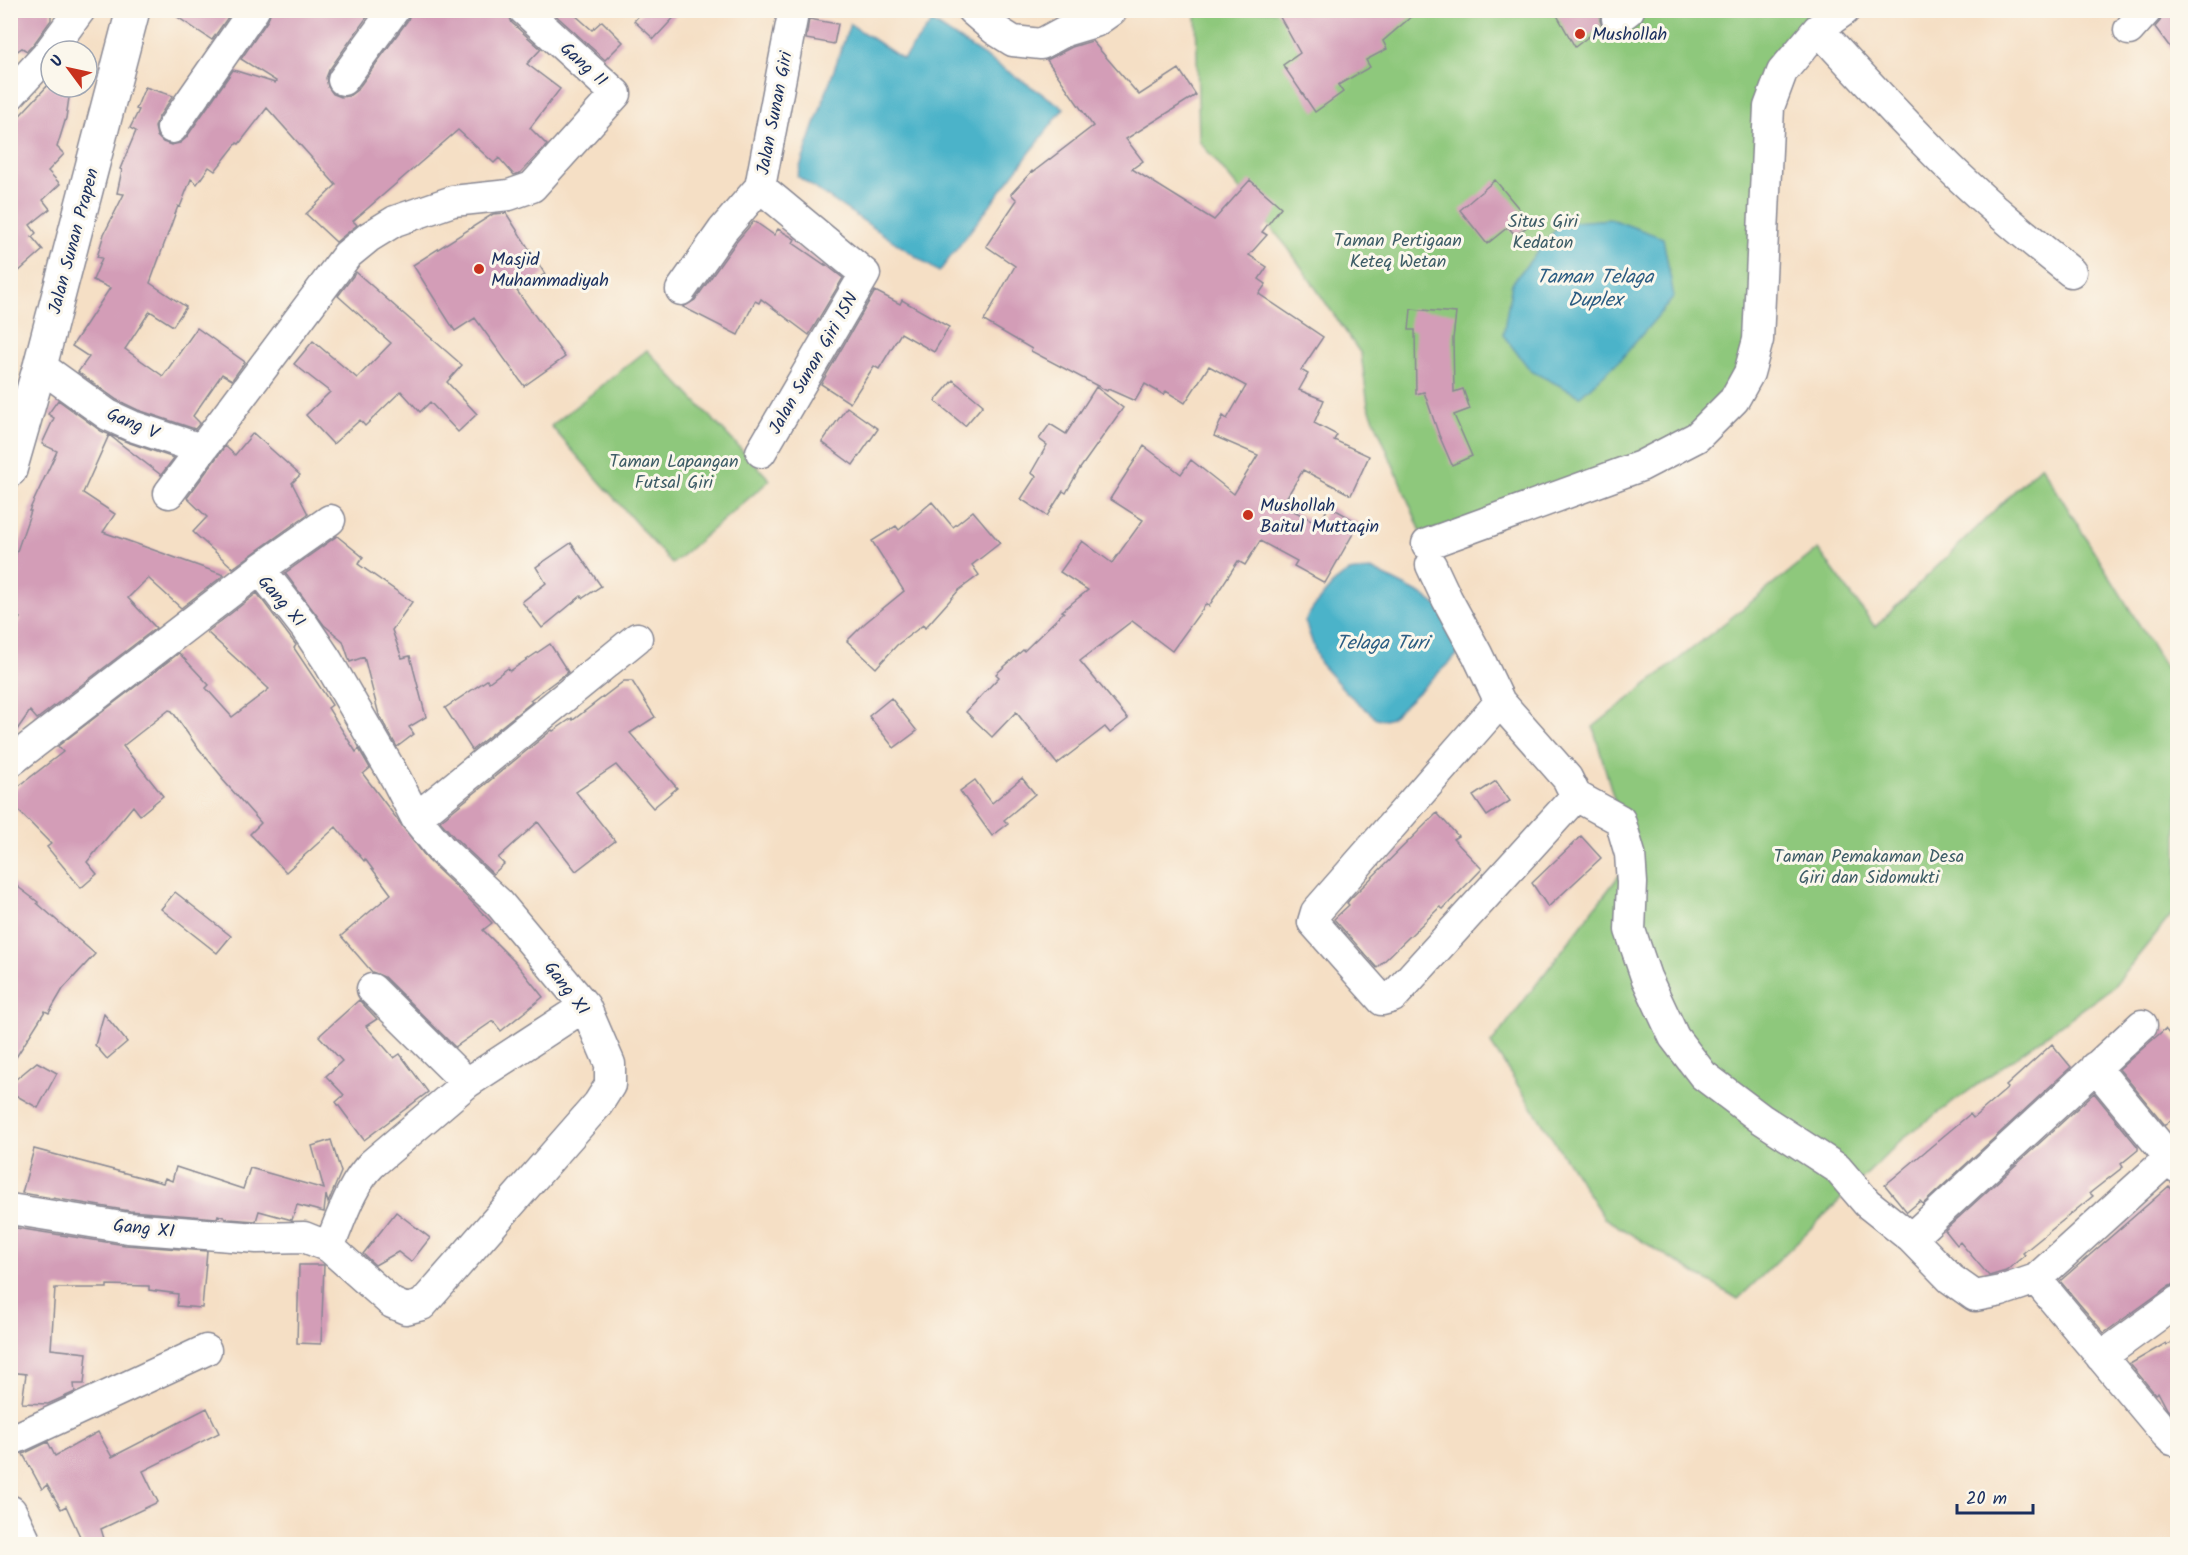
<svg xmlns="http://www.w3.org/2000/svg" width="2188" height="1555" font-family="Kalam,sans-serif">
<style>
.green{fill:#8ec87c;stroke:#547c6d;stroke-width:1.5}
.water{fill:#4bb3c9;stroke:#337194;stroke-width:1.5}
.building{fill:#d39db7}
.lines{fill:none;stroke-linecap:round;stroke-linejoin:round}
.minor-casing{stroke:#888792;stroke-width:33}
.secondary-casing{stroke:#888792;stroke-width:36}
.minor{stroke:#fff;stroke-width:30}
.secondary{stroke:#fff;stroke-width:33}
.poi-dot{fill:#c8321e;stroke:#fbf7ec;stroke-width:2}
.labels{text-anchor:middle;stroke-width:6;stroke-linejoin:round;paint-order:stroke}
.poi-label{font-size:18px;fill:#1b2f5e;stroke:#fbf7ec;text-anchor:start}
.street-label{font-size:18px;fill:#1b2f5e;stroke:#fbf7ec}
.park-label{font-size:18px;fill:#3e5d67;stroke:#fbf7ec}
.water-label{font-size:20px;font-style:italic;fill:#2c5d83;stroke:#fbf7ec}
</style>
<rect width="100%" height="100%" fill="#fbf7ec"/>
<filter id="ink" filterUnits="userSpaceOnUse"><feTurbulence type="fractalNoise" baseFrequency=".0167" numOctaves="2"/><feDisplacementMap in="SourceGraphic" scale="12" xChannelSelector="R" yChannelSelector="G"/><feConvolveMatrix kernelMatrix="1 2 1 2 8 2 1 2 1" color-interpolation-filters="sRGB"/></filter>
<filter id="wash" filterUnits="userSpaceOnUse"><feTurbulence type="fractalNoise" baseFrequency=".008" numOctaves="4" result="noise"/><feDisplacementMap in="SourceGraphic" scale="24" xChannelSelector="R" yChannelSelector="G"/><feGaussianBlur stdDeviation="1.35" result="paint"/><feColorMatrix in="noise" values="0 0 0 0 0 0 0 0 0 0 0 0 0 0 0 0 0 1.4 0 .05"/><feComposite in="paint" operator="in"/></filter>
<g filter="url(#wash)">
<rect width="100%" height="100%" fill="#f5dfc5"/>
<!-- green -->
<path class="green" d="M 1196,11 L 1815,11 L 1818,29 L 1782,72 L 1749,373 L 1683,444 L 1422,534 L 1368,405 L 1361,354 L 1288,248 L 1199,141 Z
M 647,350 L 770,480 L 672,564 L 551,426 Z
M 2041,465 L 2177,686 L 2177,908 L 2113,987 L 1906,1136 L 1738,1299 L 1604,1218 L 1491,1044 L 1621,873 L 1630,854 L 1593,727 L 1818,549 L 1875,627 Z"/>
<!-- water -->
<path class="water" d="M 932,22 L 1064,108 L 939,272 L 797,176 L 850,24 L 903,59 Z
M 1611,219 L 1663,238 L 1674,297 L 1621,359 L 1580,396 L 1531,371 L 1503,335 L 1512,283 L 1561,223 Z
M 1373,570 L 1422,595 L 1443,610 L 1460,648 L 1457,655 L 1391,718 L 1385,720 L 1376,718 L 1347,693 L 1319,662 L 1305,621 C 1311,609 1337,576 1349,572 C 1357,570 1366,571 1373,570 Z"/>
<g id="blocks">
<!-- building -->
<path class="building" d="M 10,10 L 51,10 L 51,20 L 33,45 L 27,51 L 22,48 L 10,56 Z
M 167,10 L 233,10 L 212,40 Z
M 271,10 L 372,10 L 329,70 L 326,78 L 328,87 L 333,94 L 341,97 L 349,96 L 357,90 L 408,20 L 411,10 L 507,10 L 512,23 L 541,49 L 527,64 L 560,89 L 530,128 L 547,145 L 520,173 L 514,175 L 499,158 L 494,163 L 458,130 L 353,221 L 357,225 L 336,242 L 306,214 L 336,185 L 267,108 L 239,144 L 237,143 L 215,171 L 209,167 L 197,184 L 191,179 L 180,207 L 178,206 L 150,283 L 186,307 L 173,326 L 150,311 L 125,349 L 163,376 L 197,328 L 245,362 L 232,380 L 222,374 L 193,416 L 200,423 L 195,429 L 138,410 L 117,400 L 78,372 L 89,357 L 72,346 L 110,288 L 93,280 L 102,258 L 97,257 L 104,234 L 124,194 L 117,193 L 122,170 L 120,169 L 136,131 L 130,128 L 139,110 L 136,109 L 145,87 L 173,96 L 158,118 L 155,127 L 157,136 L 163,142 L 171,145 L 180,143 L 186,138 L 233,70 L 275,83 L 276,81 L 241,59 L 268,20 Z
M 550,10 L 578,10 L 574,14 L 592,30 L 602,21 L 623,42 L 605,60 Z
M 644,10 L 681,10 L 654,39 L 634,21 Z
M 1276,10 L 1419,10 L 1383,41 L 1387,49 L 1366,60 L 1370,67 L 1338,85 L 1343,92 L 1315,112 L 1283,65 L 1300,53 Z
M 1554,10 L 1602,10 L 1600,20 L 1602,26 L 1575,47 Z
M 2164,10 L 2178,10 L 2178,58 L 2155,27 L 2160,21 Z
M 809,19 L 838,24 L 834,44 L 806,39 Z
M 1092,41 L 1139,95 L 1179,69 L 1196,95 L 1126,139 L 1143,161 L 1132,169 L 1214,220 L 1250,180 L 1281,207 L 1262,232 L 1267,235 L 1249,255 L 1267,267 L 1259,279 L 1266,284 L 1259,294 L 1323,337 L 1301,370 L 1308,374 L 1299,390 L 1324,400 L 1314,423 L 1337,435 L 1334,440 L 1369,456 L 1351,495 L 1303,470 L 1282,505 L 1319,524 L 1329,506 L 1359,523 L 1325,583 L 1294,566 L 1297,561 L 1260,541 L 1245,565 L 1238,561 L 1209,606 L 1206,604 L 1172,651 L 1132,621 L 1080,661 L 1128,719 L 1110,733 L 1105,727 L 1057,764 L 1016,712 L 992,737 L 966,712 L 999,677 L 996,674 L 1023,650 L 1024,651 L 1064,612 L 1062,611 L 1088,590 L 1060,572 L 1082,541 L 1112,563 L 1143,520 L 1110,499 L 1144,446 L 1181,474 L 1191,460 L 1234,494 L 1258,455 L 1214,436 L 1223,416 L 1227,419 L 1246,386 L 1209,366 L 1185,403 L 1166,391 L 1164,395 L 1145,384 L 1135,401 L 1108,389 L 1107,391 L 1031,351 L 1032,349 L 984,321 L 1015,266 L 986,246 L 1017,200 L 1011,194 L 1032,171 L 1033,172 L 1093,126 L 1047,60 L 1072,47 Z
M 51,82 L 51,87 L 66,87 L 70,91 L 66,118 L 57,147 L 64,154 L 48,171 L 60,184 L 43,200 L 50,209 L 30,225 L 36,233 L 32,237 L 43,250 L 10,279 L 10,126 Z
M 1495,180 L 1531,223 L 1516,236 L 1508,227 L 1487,244 L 1460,210 Z
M 506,213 L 545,274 L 517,291 L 565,357 L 524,386 L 475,318 L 455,331 L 413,265 L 493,214 Z
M 754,221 L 774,235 L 778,229 L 795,239 L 793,243 L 825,265 L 825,264 L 843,278 L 809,335 L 761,299 L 759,303 L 755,301 L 738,335 L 683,307 L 695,300 L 737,241 Z
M 356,272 L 462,365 L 447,382 L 477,414 L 458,432 L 430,402 L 420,412 L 401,391 L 365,426 L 360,420 L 333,444 L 306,415 L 330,392 L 294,364 L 313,341 L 357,378 L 391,343 L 338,296 Z
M 875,291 L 900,304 L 902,300 L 949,327 L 934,352 L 901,333 L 879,369 L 874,366 L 850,403 L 821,384 Z
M 1411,309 L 1456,313 L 1453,339 L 1454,392 L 1463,389 L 1470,409 L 1454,415 L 1472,456 L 1452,465 L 1439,435 L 1424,392 L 1416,394 L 1415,330 L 1409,330 Z
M 953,380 L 983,405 L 965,426 L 935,401 Z
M 1096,387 L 1123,408 L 1079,470 L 1066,493 L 1063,491 L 1047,516 L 1021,499 L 1036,476 L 1031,473 L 1047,445 L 1039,439 L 1050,424 L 1066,434 Z
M 58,400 L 101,431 L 127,442 L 174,458 L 161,475 L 109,435 L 83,493 L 115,514 L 103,532 L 224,575 L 181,608 L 148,578 L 128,598 L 156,628 L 37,719 L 30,711 L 10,740 L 10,637 L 20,618 L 10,614 L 10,571 L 31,511 L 29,511 L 57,451 L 42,444 L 54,418 L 48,414 Z
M 847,407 L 878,429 L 853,465 L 822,442 Z
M 253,433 L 300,475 L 292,483 L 308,514 L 233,568 L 193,532 L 207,517 L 187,498 L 225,446 L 235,455 Z
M 932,502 L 953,527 L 973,511 L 1000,543 L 972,565 L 979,575 L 959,590 L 925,628 L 923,625 L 897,645 L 876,668 L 847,641 L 865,623 L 904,591 L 872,541 L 896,526 L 899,530 Z
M 337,536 L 363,557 L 358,564 L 412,602 L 392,630 L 402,658 L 410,656 L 426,717 L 409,727 L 414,734 L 397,747 L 379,715 L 364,657 L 350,662 L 343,641 L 324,625 L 285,573 Z
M 571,543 L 601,586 L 583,598 L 581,596 L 542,628 L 522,602 L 546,583 L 536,567 Z
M 257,593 L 296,645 L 294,648 L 332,705 L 328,708 L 356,752 L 359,749 L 370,768 L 363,774 L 428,860 L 471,901 L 492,923 L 483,930 L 515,962 L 543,997 L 501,1031 L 493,1021 L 455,1047 L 384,977 L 372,972 L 341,936 L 391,894 L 365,859 L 364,861 L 336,827 L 286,872 L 250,834 L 261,823 L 222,779 L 223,778 L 195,744 L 172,711 L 169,710 L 123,746 L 163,796 L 140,815 L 133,806 L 87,862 L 97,874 L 81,888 L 47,847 L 51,844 L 10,802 L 10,793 L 63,752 L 58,746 L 179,653 L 209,685 L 206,688 L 232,717 L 269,689 L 207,632 Z
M 550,644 L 568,672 L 530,700 L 532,702 L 472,750 L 445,708 L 487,680 L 489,682 L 508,668 L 510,671 Z
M 624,681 L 632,681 L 655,717 L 630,733 L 677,788 L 653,808 L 616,765 L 576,792 L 615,841 L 576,871 L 538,822 L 498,858 L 504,864 L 493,874 L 454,837 L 440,821 L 552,730 L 553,731 L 572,718 L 573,720 Z
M 891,698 L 917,731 L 894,748 L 869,716 Z
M 1022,778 L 1035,794 L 1004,820 L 1008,824 L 992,836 L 960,791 L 975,780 L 992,803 Z
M 1496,781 L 1510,801 L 1487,816 L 1473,796 Z
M 1437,813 L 1458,836 L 1453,839 L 1482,869 L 1443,909 L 1440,907 L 1377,968 L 1334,919 L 1349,905 L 1347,903 L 1350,899 Z
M 1581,836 L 1601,858 L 1548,907 L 1532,883 Z
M 10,881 L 38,902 L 37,903 L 95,954 L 63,989 L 49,1013 L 45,1011 L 10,1067 Z
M 175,892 L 231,936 L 217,953 L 161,909 Z
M 359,1000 L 377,1019 L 366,1026 L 394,1058 L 400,1054 L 428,1092 L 364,1140 L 336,1102 L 344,1095 L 326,1076 L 342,1061 L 319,1036 Z
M 104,1014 L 127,1042 L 107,1059 L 95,1045 Z
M 2165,1029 L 2178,1044 L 2178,1115 L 2165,1125 L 2119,1069 Z
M 2052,1044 L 2071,1067 L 1923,1204 L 1920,1201 L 1907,1212 L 1885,1185 L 1970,1114 L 1973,1118 L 2008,1088 L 2006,1086 Z
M 37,1062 L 57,1073 L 38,1108 L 10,1092 L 10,1084 Z
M 2094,1093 L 2138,1147 L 2138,1150 L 2121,1164 L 2123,1167 L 2090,1193 L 2093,1196 L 2023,1253 L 2025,1255 L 2006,1271 L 1989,1276 L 1960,1242 L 1957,1245 L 1945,1230 Z
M 331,1140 L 341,1172 L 328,1203 L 326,1195 L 324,1212 L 297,1205 L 292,1220 L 259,1211 L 256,1221 L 229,1219 L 218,1215 L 217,1218 L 130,1211 L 22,1193 L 34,1149 L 163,1183 L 165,1178 L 172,1181 L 176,1167 L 243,1189 L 250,1168 L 324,1189 L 312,1146 Z
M 2169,1186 L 2178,1196 L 2178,1282 L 2168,1287 L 2104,1333 L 2060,1281 Z
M 396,1212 L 430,1238 L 411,1262 L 398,1252 L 375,1265 L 363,1254 Z
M 10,1227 L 125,1245 L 207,1251 L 202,1308 L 177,1306 L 178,1294 L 149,1290 L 149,1286 L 107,1285 L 107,1288 L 55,1288 L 51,1349 L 87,1353 L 84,1384 L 74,1384 L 75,1392 L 48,1404 L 22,1403 L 26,1374 L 10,1372 Z
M 299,1265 L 324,1265 L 321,1344 L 297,1343 Z
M 2178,1340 L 2178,1421 L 2167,1409 L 2158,1392 L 2155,1394 L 2130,1364 L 2166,1343 L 2167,1345 Z
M 207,1408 L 219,1433 L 143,1471 L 158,1502 L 101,1529 L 106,1545 L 84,1545 L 66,1506 L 61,1509 L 47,1485 L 42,1489 L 23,1454 L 48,1442 L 55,1456 L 98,1432 L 112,1457 Z"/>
</g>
</g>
<g filter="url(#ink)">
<use href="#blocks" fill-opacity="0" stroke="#888792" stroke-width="1.5"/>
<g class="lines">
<defs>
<path id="minor" d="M 972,10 L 994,29 L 1013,41 L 1041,44 L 1065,31 L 1095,22 L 1112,10
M 1617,19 L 1629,10
M 1818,29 C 1861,76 1904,123 1950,168 C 1988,205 2029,239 2071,272
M 2129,30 L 2147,10
M 343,80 L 394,10
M 10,95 L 46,56 L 80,10
M 172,128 L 254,10
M 681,290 L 723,230 L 760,187
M 40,366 L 108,415 L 132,426 L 201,449
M 761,452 L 865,274 L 760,187 L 792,19 L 790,10
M 169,493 L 347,255 L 369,237 L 395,221 L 453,201 L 509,195 L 532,187 L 616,94 L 524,10
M 1427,544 L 1641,466 L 1697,437 L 1734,400 L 1749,373 L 1758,340 L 1769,107 L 1782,72 L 1818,29 L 1845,10
M 1431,565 L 1447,599 L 1477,654 L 1500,702 L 1567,778 L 1576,796 L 1620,820 L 1630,854 L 1632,883 L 1630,930 L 1646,977 L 1674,1037 L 1703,1075 L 1760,1118 L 1837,1168 L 1867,1203 L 1911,1238 L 1951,1279 L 1975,1296 L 2001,1291 L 2036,1279 L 2178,1150
M 260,569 L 330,520
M 1500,702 L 1316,912 L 1313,922 L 1382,1000 L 1393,997 L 1576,796
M 10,762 L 260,569 L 305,627 L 327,660 L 396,779 L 416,818 L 441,849 L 499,903 L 585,1006 L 610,1064 L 610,1085 L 598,1104 L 422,1305 L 406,1309 L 392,1303 L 329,1247 L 304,1237 L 257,1238 L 128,1228 L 10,1209
M 416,818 L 637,638
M 372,989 L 467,1083
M 2095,1067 L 2178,1168
M 1911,1238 L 2142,1025
M 329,1247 C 341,1219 350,1186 372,1164 L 467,1083 L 585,1006
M 2036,1279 L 2166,1434 L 2172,1440 L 2178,1441
M 2101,1357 L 2178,1301
M 10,1441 L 206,1350"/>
<path id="secondary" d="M 10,470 L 40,366 L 133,10
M 10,1512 L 25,1544"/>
</defs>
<!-- minor casing -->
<use href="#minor" class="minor-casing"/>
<!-- secondary casing -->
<use href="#secondary" class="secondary-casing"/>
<!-- minor -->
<use href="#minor" class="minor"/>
<!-- secondary -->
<use href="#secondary" class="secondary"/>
</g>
</g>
<!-- markers -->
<g class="poi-dot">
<circle cx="1580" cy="34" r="6"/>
<circle cx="479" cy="269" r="6"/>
<circle cx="1248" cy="515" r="6"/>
</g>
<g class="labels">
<!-- poi labels -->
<g class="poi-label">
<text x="1592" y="40">Mushollah</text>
<text x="491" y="265">Masjid<tspan x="491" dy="21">Muhammadiyah</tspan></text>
<text x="1260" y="511">Mushollah<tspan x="1260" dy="21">Baitul Muttaqin</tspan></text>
</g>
<!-- street labels -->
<g class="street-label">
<text transform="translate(584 64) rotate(42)" y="6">Gang II</text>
<text transform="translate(774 113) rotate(-79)" y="6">Jalan Sunan Giri</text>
<text transform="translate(73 241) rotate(-75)" y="6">Jalan Sunan Prapen</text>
<text transform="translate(813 363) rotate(-60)" y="6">Jalan Sunan Giri 15N</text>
<text transform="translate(133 423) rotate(23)" y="6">Gang V</text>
<text transform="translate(282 601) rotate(49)" y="6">Gang XI</text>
<text transform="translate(567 988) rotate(53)" y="6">Gang XI</text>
<text transform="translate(144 1228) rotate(6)" y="6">Gang XI</text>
</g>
<!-- park labels -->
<g class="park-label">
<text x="1543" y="227">Situs Giri<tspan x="1543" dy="21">Kedaton</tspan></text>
<text x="1398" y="246">Taman Pertigaan<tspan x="1398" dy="21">Keteq Wetan</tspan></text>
<text x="674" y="467">Taman Lapangan<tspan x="674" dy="21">Futsal Giri</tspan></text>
<text x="1869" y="862">Taman Pemakaman Desa<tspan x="1869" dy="21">Giri dan Sidomukti</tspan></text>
</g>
<!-- water labels -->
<g class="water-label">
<text x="1595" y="283">Taman Telaga<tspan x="1595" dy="23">Duplex</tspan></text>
<text x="1382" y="649">Telaga Turi</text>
</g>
</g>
<!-- margin -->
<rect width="2188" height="1555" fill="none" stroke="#fbf7ec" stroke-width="36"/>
<!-- north arrow -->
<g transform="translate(69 69) rotate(303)"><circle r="28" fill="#fbf7ec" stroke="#a1a7b3" stroke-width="1.5"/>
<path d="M0-4.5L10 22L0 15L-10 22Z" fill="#c8321e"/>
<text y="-9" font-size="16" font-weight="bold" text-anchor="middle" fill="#1b2f5e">U</text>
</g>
<!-- scale -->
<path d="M1957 1504v9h76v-9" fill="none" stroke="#1b2f5e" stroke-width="3"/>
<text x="1966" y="1504" font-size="18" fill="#1b2f5e" stroke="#fbf7ec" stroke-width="4.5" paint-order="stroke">20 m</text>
</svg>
